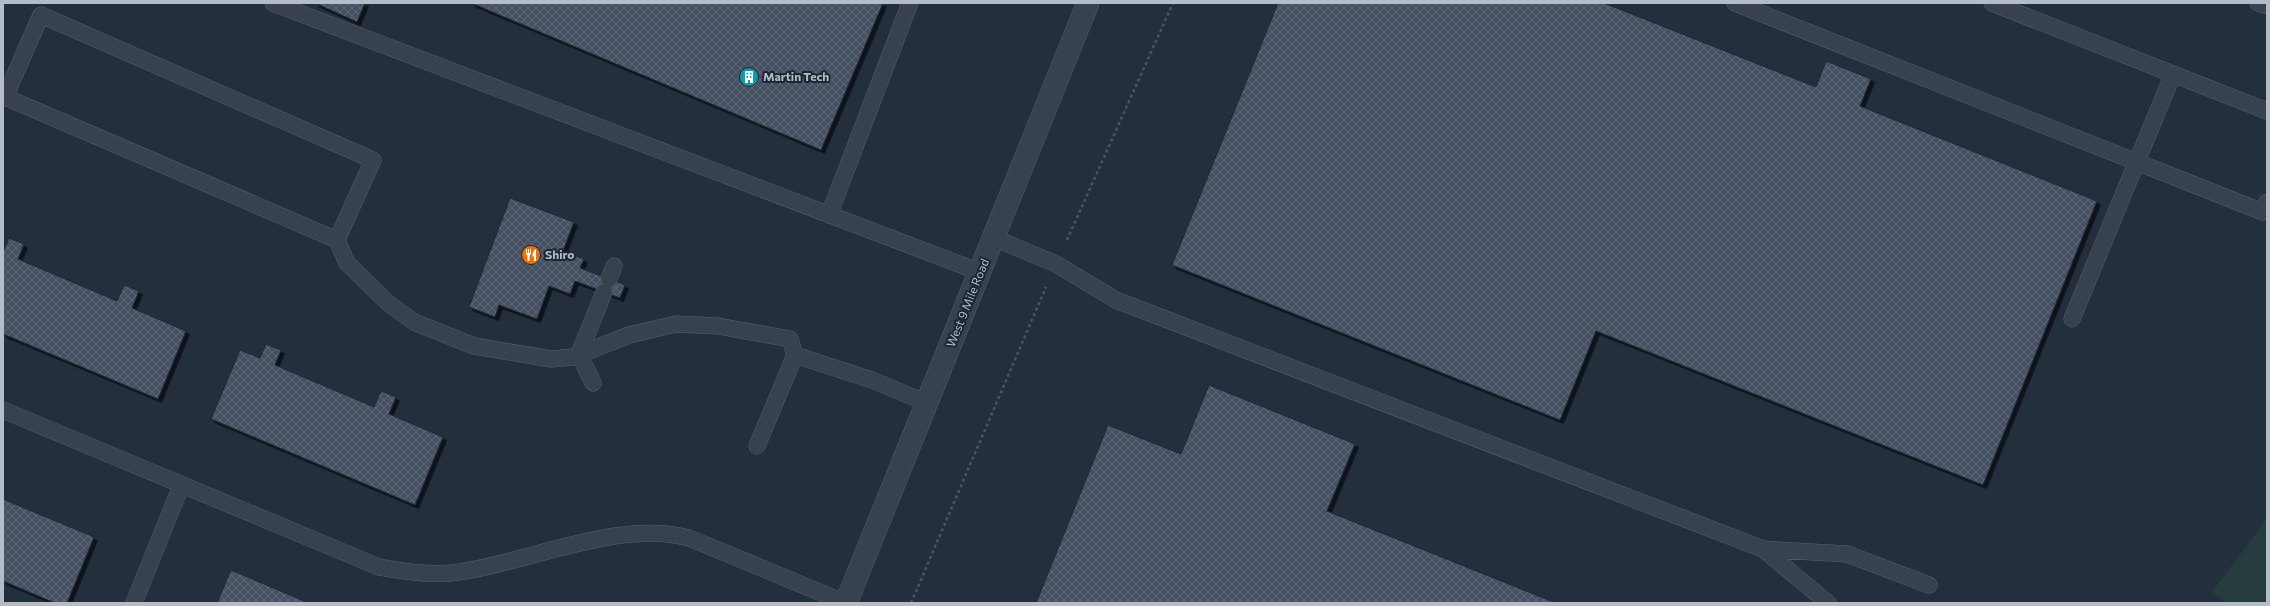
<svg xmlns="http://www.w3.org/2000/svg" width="2270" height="606" font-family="Commissioner,sans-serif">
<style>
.pitch{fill:#263c3f}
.building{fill:url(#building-cross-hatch);stroke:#1f2835;filter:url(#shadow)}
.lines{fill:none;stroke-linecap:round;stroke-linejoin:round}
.service-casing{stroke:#565f6c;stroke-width:17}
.tertiary-casing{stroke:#565f6c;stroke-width:23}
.path{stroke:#44595c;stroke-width:2.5;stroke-dasharray:3 3;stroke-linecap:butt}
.service{stroke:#38414e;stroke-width:16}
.tertiary{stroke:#38414e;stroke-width:22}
.labels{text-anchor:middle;stroke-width:4;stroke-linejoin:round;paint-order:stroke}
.poi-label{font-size:12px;font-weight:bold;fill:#b4bcc9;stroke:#1d2633;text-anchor:start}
.street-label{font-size:12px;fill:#b4bcc9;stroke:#1d2633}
</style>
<defs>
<pattern id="building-cross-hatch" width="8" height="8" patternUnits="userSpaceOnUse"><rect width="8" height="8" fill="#455162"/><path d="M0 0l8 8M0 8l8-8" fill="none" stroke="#5d6877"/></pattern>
<filter id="shadow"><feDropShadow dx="3.5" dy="3.5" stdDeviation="0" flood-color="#0009"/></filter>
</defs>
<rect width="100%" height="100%" fill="#242f3e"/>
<!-- pitch -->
<path class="pitch" d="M 2267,519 L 2267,603 L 2227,603 L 2212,592 Z"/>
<!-- building -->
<path class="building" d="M 315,3 L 365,3 L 357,22 Z
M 471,3 L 883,3 L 821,150 Z
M 1278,3 L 1604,3 L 1816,87 L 1826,61 L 1871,79 L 1860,106 L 2097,201 L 1983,485 L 1596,331 L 1560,420 L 1172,265 Z
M 510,198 L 574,222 L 563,251 L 584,259 L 580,268 L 625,285 L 620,298 L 575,281 L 570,294 L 549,286 L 537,319 L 499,305 L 495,317 L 469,307 Z
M 9,238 L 24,244 L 18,259 L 117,301 L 124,285 L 139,291 L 132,308 L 186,331 L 158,399 L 3,334 L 3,252 Z
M 266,344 L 281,350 L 275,365 L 374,407 L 381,391 L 396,397 L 389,414 L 443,437 L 415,505 L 211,419 L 240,350 L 260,358 Z
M 1209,385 L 1355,444 L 1327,511 L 1556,603 L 1036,603 L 1108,425 L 1181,454 Z
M 3,499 L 94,537 L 67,603 L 55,603 L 3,581 Z
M 231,570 L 304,601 L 303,603 L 217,603 Z"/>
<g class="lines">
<defs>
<path id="service" d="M 273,3 L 980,272
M 1735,3 L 2263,212 L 2267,202
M 1992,3 L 2267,111
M 2258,3 L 2267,6
M 829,215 L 910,3
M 994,238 L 1056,264 L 1116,300 L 1763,549 L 1847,554 L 1929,585
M 337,240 L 373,160 L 41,15 L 5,97 L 337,240 L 347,263 L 388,303 L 414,322 L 474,346 L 551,359 L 573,357 L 629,335 L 676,324 L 718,326 L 790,339 L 795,355 L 757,446
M 609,279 L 614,266
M 2072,319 L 2173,74
M 795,355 L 872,380 L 927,403
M 593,383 L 579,354 L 604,292
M 3,410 L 379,567 C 403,571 426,575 451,573 C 524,565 618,518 689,538 L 846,603
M 1763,549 L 1828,603
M 134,603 L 181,486"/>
<path id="tertiary" d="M 846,603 L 1088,3"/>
</defs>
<!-- service casing -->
<use href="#service" class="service-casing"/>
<!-- tertiary casing -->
<use href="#tertiary" class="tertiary-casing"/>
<!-- path -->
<path class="path" d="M 1067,240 L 1173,3
M 911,603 L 1046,287"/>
<!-- service -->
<use href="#service" class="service"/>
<!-- tertiary -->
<use href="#tertiary" class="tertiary"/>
</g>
<!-- icons -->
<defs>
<symbol id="building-disc" viewBox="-11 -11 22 22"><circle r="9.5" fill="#0f9aa8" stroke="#1d2633"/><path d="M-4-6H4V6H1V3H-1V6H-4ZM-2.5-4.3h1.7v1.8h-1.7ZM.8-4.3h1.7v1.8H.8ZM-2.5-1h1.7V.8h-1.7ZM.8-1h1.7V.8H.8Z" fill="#fff"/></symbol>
<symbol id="restaurant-disc" viewBox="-11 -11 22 22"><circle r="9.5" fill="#e8710a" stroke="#1d2633"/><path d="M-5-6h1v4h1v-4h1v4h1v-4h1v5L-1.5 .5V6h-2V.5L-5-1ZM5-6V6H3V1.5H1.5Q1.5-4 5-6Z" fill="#fff"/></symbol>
</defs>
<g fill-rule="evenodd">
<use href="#building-disc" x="738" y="66" width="22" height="22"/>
<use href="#restaurant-disc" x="520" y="244" width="22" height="22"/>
</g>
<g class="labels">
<!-- poi labels -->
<g class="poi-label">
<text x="763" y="81">Martin Tech</text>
<text x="545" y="259">Shiro</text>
</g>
<!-- street labels -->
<g class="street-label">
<text transform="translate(968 303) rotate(-68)" y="4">West 9 Mile Road</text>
</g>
</g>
<!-- border -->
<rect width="2270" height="606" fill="none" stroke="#b4bcc9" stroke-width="8"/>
</svg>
